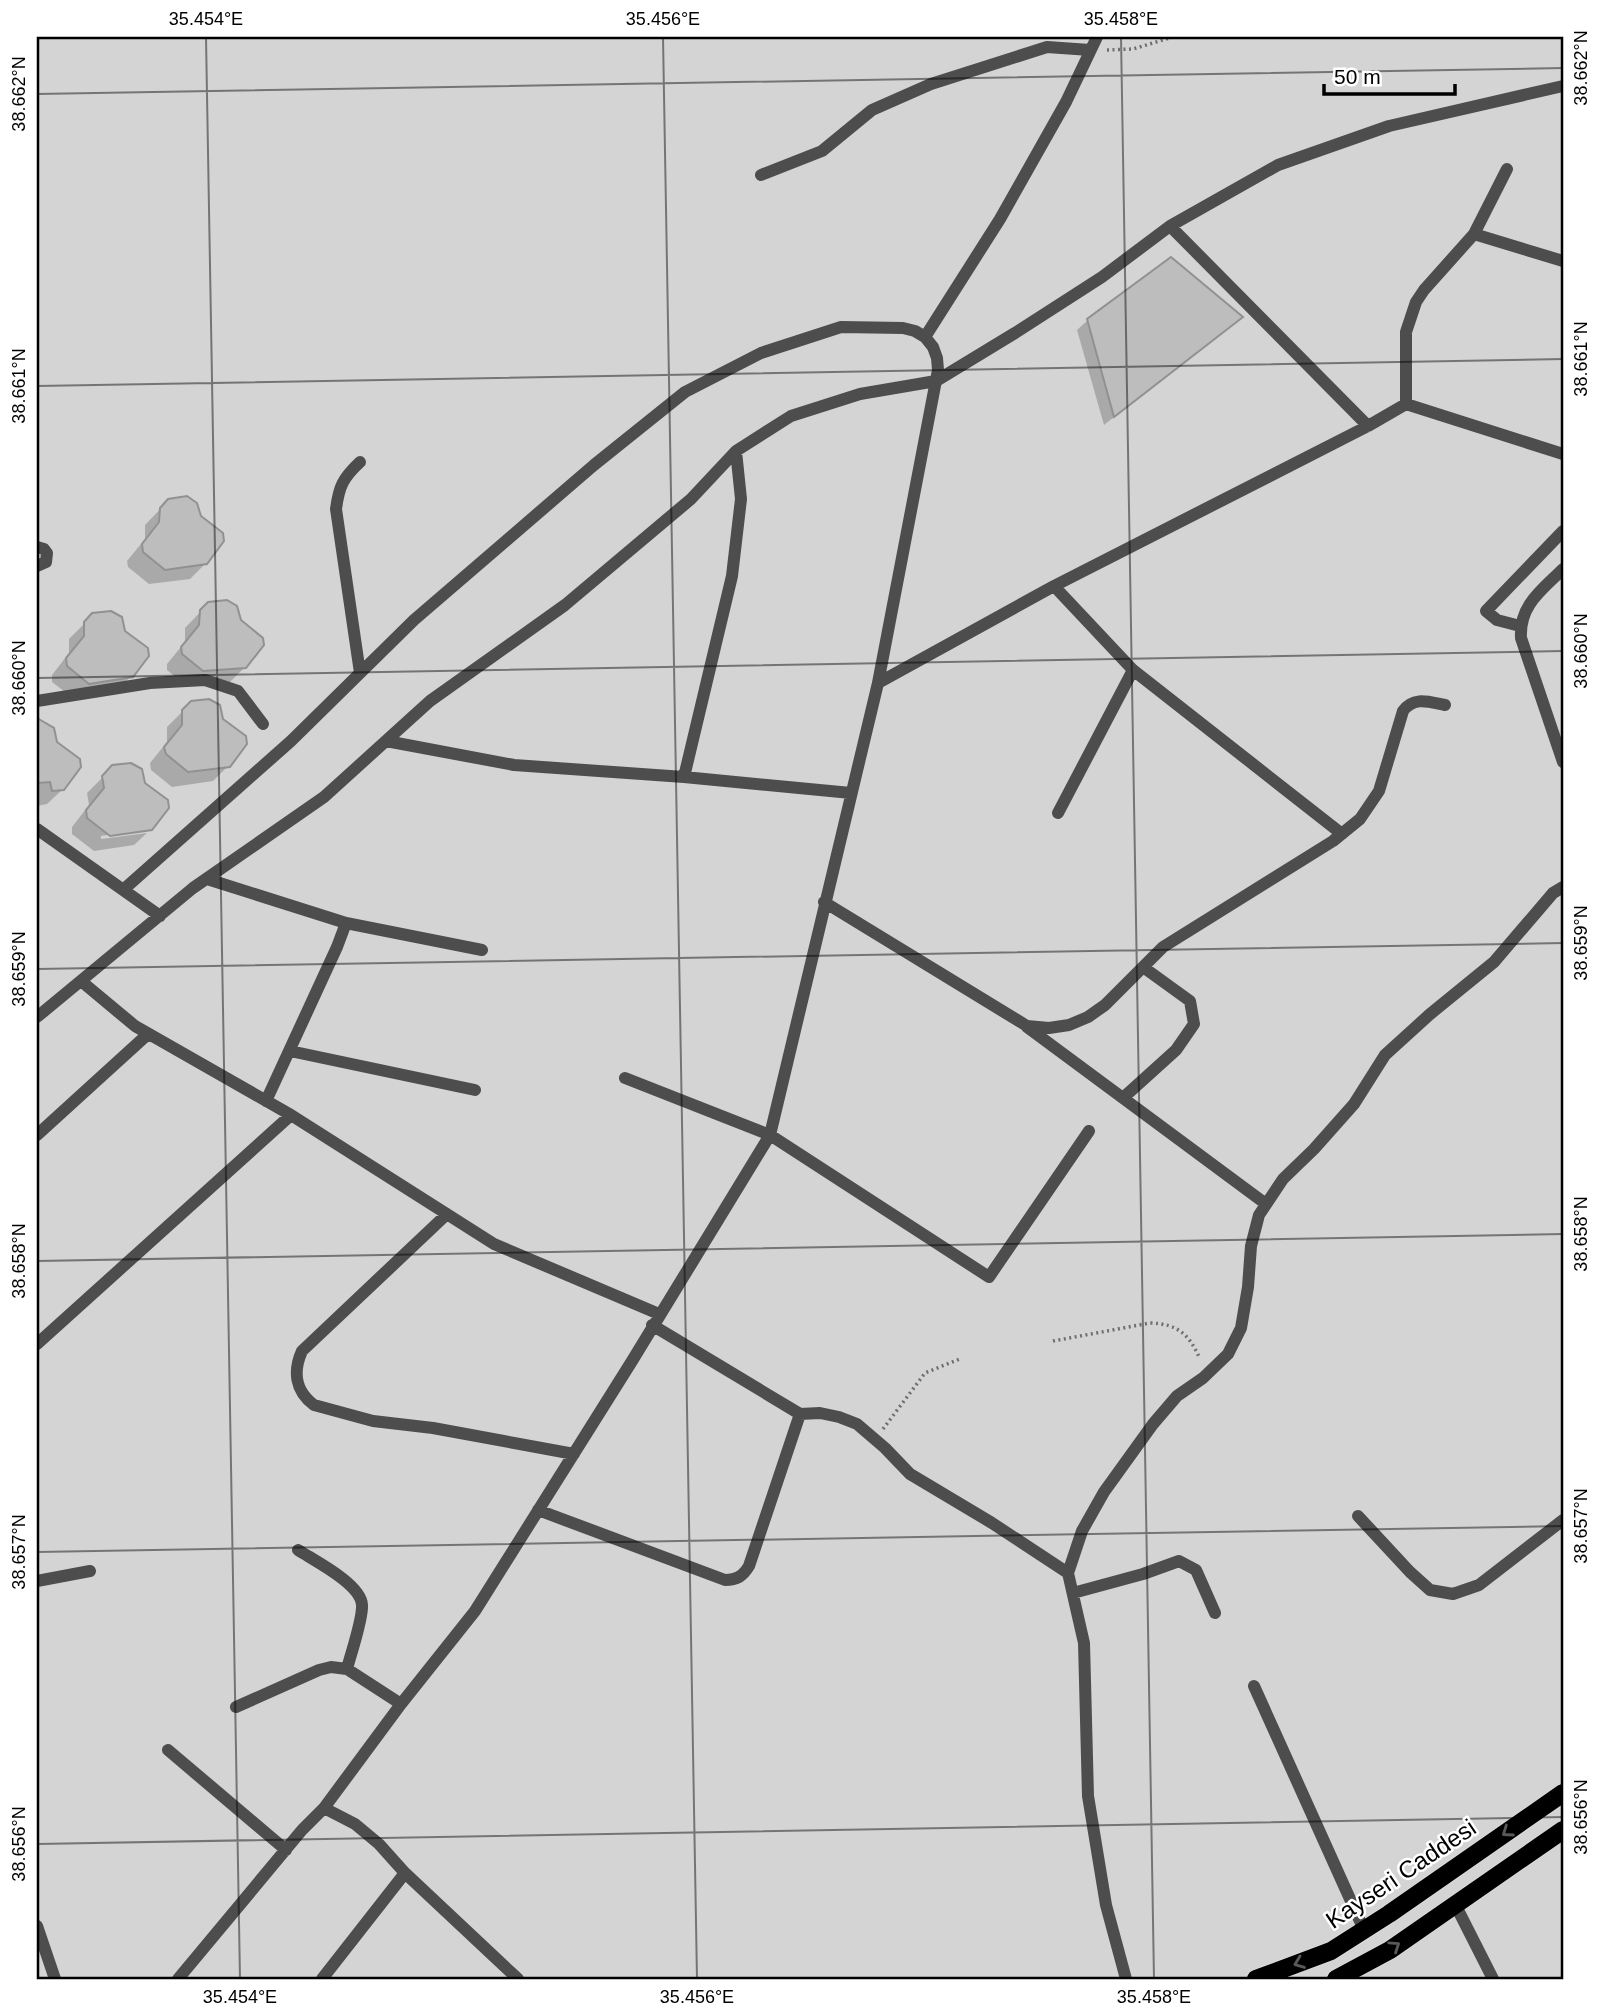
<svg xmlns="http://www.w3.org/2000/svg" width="1600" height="2016" font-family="Helvetica,sans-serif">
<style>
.green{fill:#d4d4d4}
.shadow{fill:#0003}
.building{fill:#bdbdbd;stroke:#919191;stroke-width:2}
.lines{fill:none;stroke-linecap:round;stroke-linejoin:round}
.major-casing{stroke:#dbdbdb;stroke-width:20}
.path{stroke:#6f6f6f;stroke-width:3.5;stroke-dasharray:2 3.5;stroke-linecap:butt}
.minor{stroke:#4d4d4d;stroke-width:12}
.major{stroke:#000;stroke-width:18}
.oneway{stroke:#595959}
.ticks{fill:none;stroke:#000;stroke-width:2;stroke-opacity:0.45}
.labels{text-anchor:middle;stroke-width:5;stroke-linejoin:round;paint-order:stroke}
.street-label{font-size:24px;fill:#000;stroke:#fff}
.neatline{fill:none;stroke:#000;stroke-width:2.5}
.ticks-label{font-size:18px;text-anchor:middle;fill:#000}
</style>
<rect width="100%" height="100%" fill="#fff"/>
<!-- green -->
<path class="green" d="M 37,37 L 1563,37 L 1563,1979 L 37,1979 Z"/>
<!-- shadow -->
<path class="shadow" d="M 1088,320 L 1230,326 L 1104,425 L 1077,330 Z
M 169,500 L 206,563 L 190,579 L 149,584 L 128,567 L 127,561 L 145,539 L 145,525 Z
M 209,603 L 245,667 L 229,683 L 187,686 L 167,670 L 167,664 L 185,642 L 185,628 Z
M 93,615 L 124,632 L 131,676 L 116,692 L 73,698 L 52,682 L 52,675 L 69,653 L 69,639 Z
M 191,703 L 228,766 L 213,781 L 172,787 L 151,770 L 150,763 L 167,742 L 167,727 Z
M 37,724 L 43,724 L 63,789 L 47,804 L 37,806 Z
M 113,767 L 144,784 L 167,807 L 149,831 L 149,829 L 101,836 L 101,839 L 147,833 L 134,845 L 94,851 L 72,834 L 72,827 L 89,805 L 87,793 Z"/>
<!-- building -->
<path class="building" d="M 1171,257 L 1243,317 L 1114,417 L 1087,319 Z
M 187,496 L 197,503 L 201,516 L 223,533 L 224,541 L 207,564 L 165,570 L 143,552 L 142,544 L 159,522 L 160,508 L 168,499 Z
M 227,600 L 237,606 L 241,620 L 263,638 L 264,645 L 246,668 L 203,671 L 182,654 L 181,647 L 199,625 L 200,610 L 208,602 Z
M 111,611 L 122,617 L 125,631 L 148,648 L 149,656 L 133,677 L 89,684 L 67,666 L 66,658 L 84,636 L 84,622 L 92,613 Z
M 209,699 L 220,705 L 223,719 L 246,736 L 247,744 L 230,767 L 188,772 L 166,754 L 164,747 L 182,725 L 182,710 L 191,701 Z
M 37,718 L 54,728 L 57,742 L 80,759 L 81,767 L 64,790 L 52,791 L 50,782 L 37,783 Z
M 131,763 L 142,769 L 145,783 L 168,800 L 169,808 L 152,830 L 110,836 L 87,818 L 86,810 L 104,788 L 102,776 L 112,765 Z"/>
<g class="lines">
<defs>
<path id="major" d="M 1256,1979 L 1331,1951 L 1389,1914 L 1563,1793
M 1336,1979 L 1390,1950 L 1563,1830"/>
</defs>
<!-- major casing -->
<use href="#major" class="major-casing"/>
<!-- path -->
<path class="path" d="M 1107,50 L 1133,49 L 1173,37
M 1053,1341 L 1150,1323 C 1178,1324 1189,1334 1200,1359
M 883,1429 L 925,1373 L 962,1358"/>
<!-- minor -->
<path class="minor" d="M 761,175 L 822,151 L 872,110 L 931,84 L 1047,47 L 1090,50
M 1170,226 L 1368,426
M 1474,234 L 1563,261
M 925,337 L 1000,219 L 1066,102 L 1097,37
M 1406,404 L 1406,332 L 1416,302 L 1424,290 L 1474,234 L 1507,169
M 360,462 C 343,478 339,486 336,509 L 360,673
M 37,547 L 44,549 L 47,553 L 46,562 L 37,566
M 1563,569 C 1542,590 1519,605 1521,638 L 1563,762
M 1054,586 L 1133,670 L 1342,834
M 1520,626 L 1497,620 L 1486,611 L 1563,531
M 878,683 L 1054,586 L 1368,426 L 1406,404 L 1563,454
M 37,701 L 150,683 L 205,680 L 238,691 L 263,724
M 386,741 L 514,765 L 684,777 L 851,793
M 684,777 L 732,576 L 741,499 L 736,451
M 1058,813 L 1133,670
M 37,829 L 160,916
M 207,879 L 346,923 L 337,947 L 266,1101
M 123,890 L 291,741 L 414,620 L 594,465 L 685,392 L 761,353 L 841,327 L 903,328 L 915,331 L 925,337 L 933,347 L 937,358 L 938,370 L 878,683 L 770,1135 L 632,1361 L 475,1611 L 401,1704 L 324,1808 L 302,1830 L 178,1979
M 824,902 L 1027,1026 L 1049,1028 L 1069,1025 L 1088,1017 L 1105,1005 L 1163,947 L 1333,841 L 1360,819 L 1379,791 L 1403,711 C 1414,696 1429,702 1445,705
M 346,923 L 482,950
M 81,981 L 135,1026 L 291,1115 L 494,1244 L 659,1314
M 37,1017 L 193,888 L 324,797 L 430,701 L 565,605 L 691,499 L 736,451 L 791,416 L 860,394 L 936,381 L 1015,333 L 1102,277 L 1170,226 L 1278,165 L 1389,126 L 1563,86
M 1027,1027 L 1266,1204
M 290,1051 L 475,1090
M 625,1078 L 770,1135 L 989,1277 L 1089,1131
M 1124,1097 L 1176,1050 L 1194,1024 L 1190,1001 L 1143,967
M 37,1135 L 148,1034
M 447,1214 L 302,1351 C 293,1371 295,1391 314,1405 L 373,1421 L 433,1428 L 574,1454
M 652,1325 L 800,1414 L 820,1413 L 839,1417 L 857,1424 L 885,1448 L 910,1474 L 992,1523 L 1068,1573 L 1084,1643 L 1088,1796 L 1106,1905 L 1126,1979
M 37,1344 L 291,1115
M 538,1510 L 725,1580 C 737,1580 743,1576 749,1566 L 800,1414
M 1358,1516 L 1410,1572 L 1430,1590 L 1453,1594 L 1479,1585 L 1563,1520
M 298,1550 C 315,1561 361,1584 362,1605 C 363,1619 351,1653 347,1669
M 1068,1573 L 1082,1531 L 1104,1492 L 1153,1424 L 1177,1396 L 1203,1378 L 1228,1354 L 1241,1328 L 1248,1287 L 1251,1246 L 1259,1215 L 1283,1179 L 1314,1149 L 1354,1104 L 1385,1055 L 1429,1015 L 1494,962 L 1553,893 L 1563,887
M 37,1581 L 90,1571
M 1073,1593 L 1143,1574 L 1179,1561 L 1196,1570 L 1215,1613
M 1254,1686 L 1364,1930
M 236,1707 L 319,1670 L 331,1667 L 347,1669 L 401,1704
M 168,1750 L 286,1850
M 405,1873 L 518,1979
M 1455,1904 L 1493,1979
M 37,1926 L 55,1979
M 322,1979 L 405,1873 L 379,1844 L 355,1824 L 324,1808"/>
<!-- major -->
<use href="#major" class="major"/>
</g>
<!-- one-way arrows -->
<defs><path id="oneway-chevron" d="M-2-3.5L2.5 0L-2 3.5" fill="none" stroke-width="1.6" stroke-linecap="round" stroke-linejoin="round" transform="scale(1.75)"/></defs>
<g class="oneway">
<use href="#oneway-chevron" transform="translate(1507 1832) rotate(145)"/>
<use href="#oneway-chevron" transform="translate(1395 1946) rotate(-34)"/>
<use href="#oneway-chevron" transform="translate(1299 1963) rotate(159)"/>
</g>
<!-- ticks -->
<path class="ticks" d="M 206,37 L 240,1979M 663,37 L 697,1979M 1121,37 L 1154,1979M 37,94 L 1563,68M 37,386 L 1563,359M 37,678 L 1563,651M 37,969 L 1563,943M 37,1261 L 1563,1234M 37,1552 L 1563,1526M 37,1844 L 1563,1817"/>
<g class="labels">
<!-- street labels -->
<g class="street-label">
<text transform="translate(1401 1874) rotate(-34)" y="8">Kayseri Caddesi</text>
</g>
</g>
<!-- border -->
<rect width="1600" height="2016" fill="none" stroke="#ffffff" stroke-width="77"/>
<!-- scale -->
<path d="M1324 84v10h131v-10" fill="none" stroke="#000000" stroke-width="3.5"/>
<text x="1334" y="84" font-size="21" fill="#000000" stroke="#ffffff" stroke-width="5" paint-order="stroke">50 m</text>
<rect x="38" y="38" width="1524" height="1940" class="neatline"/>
<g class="ticks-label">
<text x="206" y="25">35.454°E</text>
<text x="663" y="25">35.456°E</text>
<text x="1121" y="25">35.458°E</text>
<text transform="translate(1581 68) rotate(-90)" y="6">38.662°N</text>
<text transform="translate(19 94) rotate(-90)" y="6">38.662°N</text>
<text transform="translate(1581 359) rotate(-90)" y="6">38.661°N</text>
<text transform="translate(19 386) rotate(-90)" y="6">38.661°N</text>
<text transform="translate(1581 651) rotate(-90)" y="6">38.660°N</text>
<text transform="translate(19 678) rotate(-90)" y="6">38.660°N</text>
<text transform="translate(1581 943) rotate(-90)" y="6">38.659°N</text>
<text transform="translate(19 969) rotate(-90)" y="6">38.659°N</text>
<text transform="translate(1581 1234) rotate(-90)" y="6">38.658°N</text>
<text transform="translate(19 1261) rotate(-90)" y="6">38.658°N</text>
<text transform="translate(1581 1526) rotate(-90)" y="6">38.657°N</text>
<text transform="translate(19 1552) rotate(-90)" y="6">38.657°N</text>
<text transform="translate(1581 1817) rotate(-90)" y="6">38.656°N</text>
<text transform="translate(19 1844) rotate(-90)" y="6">38.656°N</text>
<text x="240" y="2003">35.454°E</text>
<text x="697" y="2003">35.456°E</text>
<text x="1154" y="2003">35.458°E</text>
</g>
</svg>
